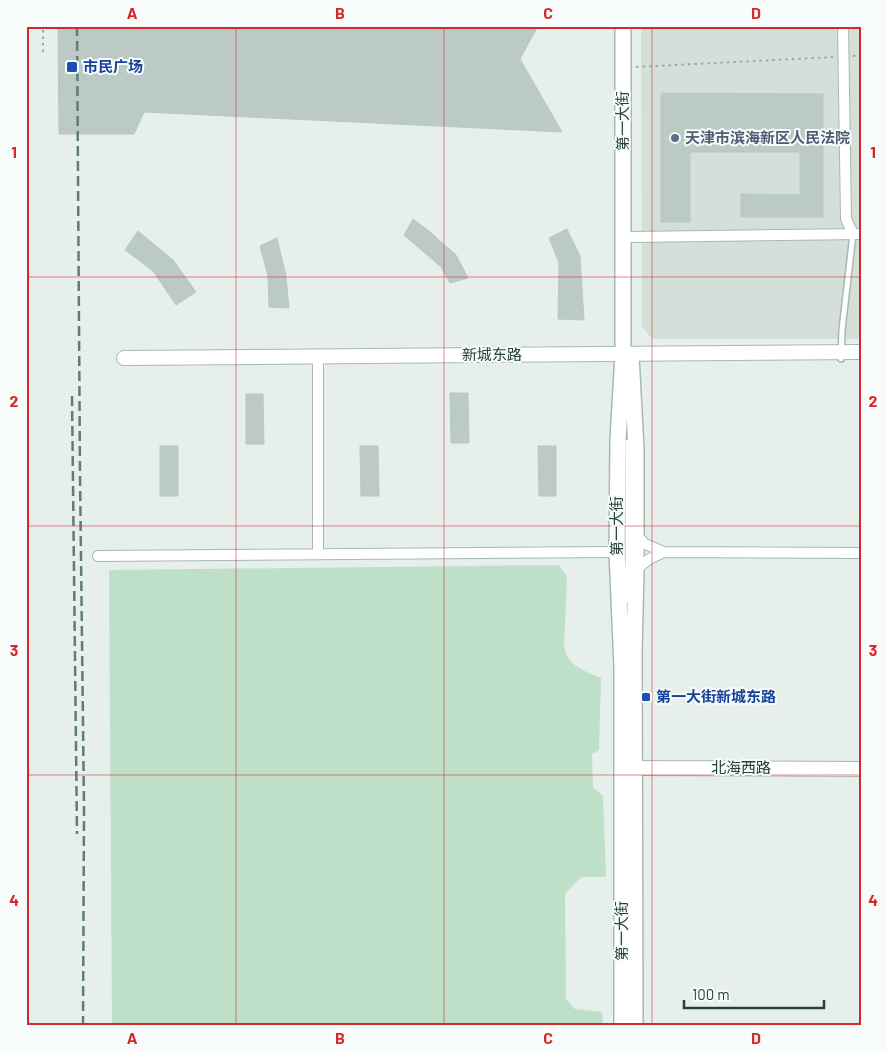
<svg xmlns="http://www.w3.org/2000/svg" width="887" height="1052" font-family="Barlow,'Noto Sans SC',sans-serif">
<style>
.built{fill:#d4dfda}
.green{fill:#bfe0c8}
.building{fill:#bbcac4;stroke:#b8c9c2}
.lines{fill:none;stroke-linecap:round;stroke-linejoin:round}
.service-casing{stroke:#a8b8b2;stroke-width:8}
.minor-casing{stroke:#a8b8b2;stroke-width:12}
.tertiary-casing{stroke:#a8b8b2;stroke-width:16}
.secondary-casing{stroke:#a4bbb3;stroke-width:18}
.path{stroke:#86b3a5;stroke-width:2;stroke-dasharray:2.5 4;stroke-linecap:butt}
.service{stroke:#fff;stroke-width:5}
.minor{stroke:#fff;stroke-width:10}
.tertiary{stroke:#fff;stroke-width:14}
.secondary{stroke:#fff;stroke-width:15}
.rail{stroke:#5f7d75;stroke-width:2.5;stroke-dasharray:10 5;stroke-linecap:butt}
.grid{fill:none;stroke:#d62828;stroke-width:1;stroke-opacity:0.55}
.transit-dot{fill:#1a4fb4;stroke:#f7fbf9;stroke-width:2}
.service-dot{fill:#5c6f8a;stroke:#f7fbf9;stroke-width:2}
.labels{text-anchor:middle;stroke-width:4;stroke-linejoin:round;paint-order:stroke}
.transit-label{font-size:15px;font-weight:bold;fill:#164399;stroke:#f7fbf9;text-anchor:start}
.street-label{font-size:15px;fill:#24423a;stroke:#f7fbf9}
.service-label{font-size:15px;font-weight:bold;fill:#4e5e75;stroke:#f7fbf9;text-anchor:start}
.neatline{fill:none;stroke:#d62828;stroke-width:2}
.grid-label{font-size:16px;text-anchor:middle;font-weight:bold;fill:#d62828}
</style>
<rect width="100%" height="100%" fill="#e6efeb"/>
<!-- built -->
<path class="built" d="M 641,26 L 861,26 L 861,339 L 653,339 L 647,333 L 642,327 Z"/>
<!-- green -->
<path class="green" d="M 559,565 L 567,577 L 564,647 C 569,667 583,670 601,678 L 599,750 L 592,754 L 593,787 L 603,796 L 606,877 L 581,877 L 565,894 L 566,999 L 575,1009 L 602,1012 L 603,1026 L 112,1026 L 109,570 Z"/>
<!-- building -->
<path class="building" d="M 58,26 L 538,26 L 520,59 L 562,132 L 144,112 L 134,134 L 59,134 Z
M 661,93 L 823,94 L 823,217 L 741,217 L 741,194 L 800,195 L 800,152 L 690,152 L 690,222 L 661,222 Z
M 413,219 L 430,232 L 456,255 L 468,278 L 450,283 L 441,267 L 404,235 Z
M 567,229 L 580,256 L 584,320 L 558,319 L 559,263 L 549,238 Z
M 138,231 L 173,260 L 196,292 L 176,305 L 153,271 L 125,250 Z
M 277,238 L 286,276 L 289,308 L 269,307 L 268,276 L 260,246 Z
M 450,393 L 468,393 L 469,443 L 451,443 Z
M 246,394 L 263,394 L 264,444 L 246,444 Z
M 160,446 L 178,446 L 178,496 L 160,496 Z
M 360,446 L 378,446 L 379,496 L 361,496 Z
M 538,446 L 556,446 L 556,496 L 539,496 Z"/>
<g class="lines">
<defs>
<path id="service" d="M 841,359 L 842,330 L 853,234
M 626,601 L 628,561 L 628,442"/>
<path id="minor" d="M 843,26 L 846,219 L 853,234
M 631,237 L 861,234
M 636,534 L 645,544 L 664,552
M 318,554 L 318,357
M 98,556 L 617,552
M 636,570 C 644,561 653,557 664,552 L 861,553"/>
<path id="tertiary" d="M 124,358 L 861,352
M 625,768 L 861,769"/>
<path id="secondary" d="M 631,355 L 636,450 L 636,570 L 634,652 L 635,1026
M 622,1026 L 622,667 L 617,552 L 618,440 L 623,354 L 623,26"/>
</defs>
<!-- service casing -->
<use href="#service" class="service-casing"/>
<!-- minor casing -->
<use href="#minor" class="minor-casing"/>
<!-- tertiary casing -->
<use href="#tertiary" class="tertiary-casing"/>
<!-- secondary casing -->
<use href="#secondary" class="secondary-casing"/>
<!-- path -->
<path class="path" d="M 43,52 L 43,26
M 853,56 L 861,55
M 636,67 L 833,57"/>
<!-- service -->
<use href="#service" class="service"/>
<!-- minor -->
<use href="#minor" class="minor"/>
<!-- tertiary -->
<use href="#tertiary" class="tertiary"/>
<!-- secondary -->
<use href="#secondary" class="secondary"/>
<!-- rail -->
<path class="rail" d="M 77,26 L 80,474 L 84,807 L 83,1026
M 72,396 L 77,834"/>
</g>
<!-- grid -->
<path class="grid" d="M 236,26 L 236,1026M 444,26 L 444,1026M 652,26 L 652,1026M 26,277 L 861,277M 26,526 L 861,526M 26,775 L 861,775"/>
<!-- markers -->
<g class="transit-dot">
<rect x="66" y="61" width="12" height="12" rx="2.5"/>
<rect x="641" y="692" width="10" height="10" rx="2.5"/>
</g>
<circle class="service-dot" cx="675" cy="138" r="5"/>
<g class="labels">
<!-- transit labels -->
<g class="transit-label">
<text x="83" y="72">市民广场</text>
<text x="656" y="702">第一大街新城东路</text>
</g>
<!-- street labels -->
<g class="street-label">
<text transform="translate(623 121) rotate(-90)" y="5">第一大街</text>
<text x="492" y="360">新城东路</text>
<text transform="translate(617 526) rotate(-90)" y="5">第一大街</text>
<text x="741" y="773">北海西路</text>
<text transform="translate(622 931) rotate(-90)" y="5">第一大街</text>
</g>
<!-- service labels -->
<g class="service-label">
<text x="685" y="143">天津市滨海新区人民法院</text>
</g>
</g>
<!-- border -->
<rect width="887" height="1052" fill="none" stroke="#f7fbf9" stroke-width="55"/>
<!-- scale -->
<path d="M684 1000v8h140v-8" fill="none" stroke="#24423a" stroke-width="2.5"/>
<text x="692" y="1000" font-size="15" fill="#24423a" stroke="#f7fbf9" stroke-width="4" paint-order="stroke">100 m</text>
<rect x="28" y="28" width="832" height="996" class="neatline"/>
<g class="grid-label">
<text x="132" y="19">A</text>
<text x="340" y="19">B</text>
<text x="548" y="19">C</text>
<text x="756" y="19">D</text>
<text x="14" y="158">1</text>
<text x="873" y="158">1</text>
<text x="14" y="407">2</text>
<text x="873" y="407">2</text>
<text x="14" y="656">3</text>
<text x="873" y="656">3</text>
<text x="14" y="906">4</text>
<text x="873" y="906">4</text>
<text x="132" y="1044">A</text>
<text x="340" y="1044">B</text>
<text x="548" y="1044">C</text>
<text x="756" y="1044">D</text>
</g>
</svg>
